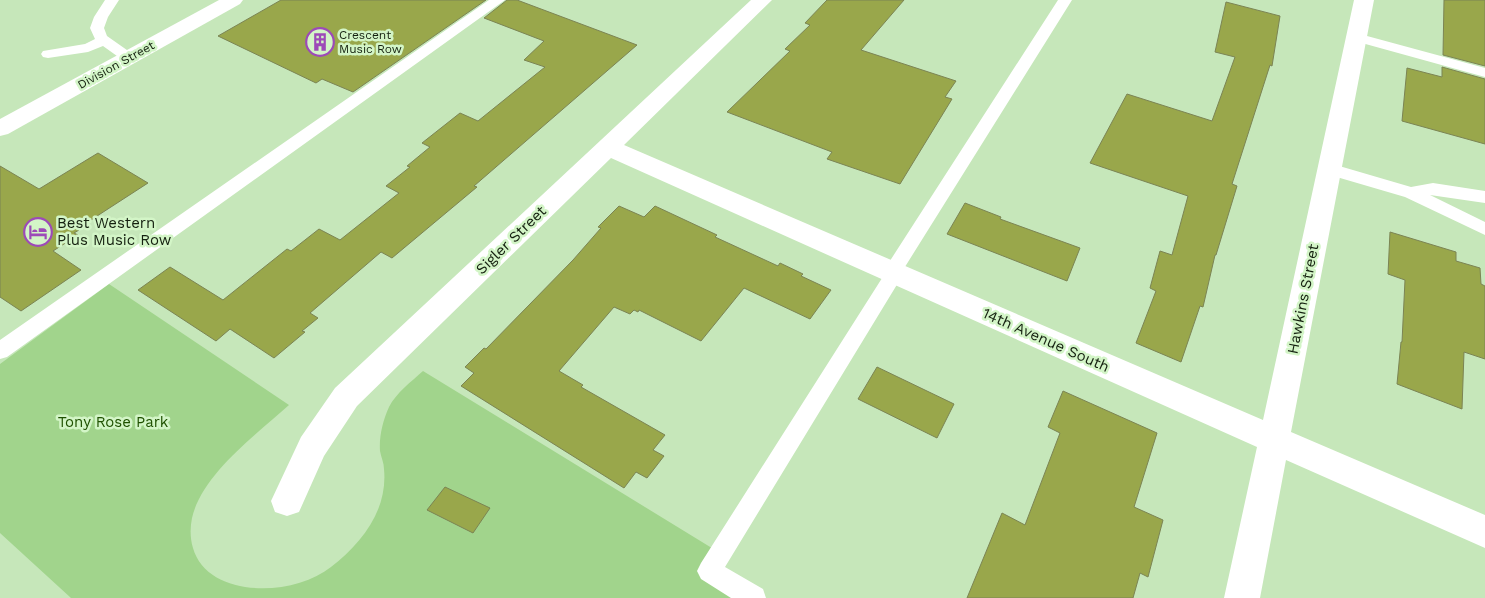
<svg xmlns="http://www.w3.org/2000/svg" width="1485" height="598" font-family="'Work Sans',sans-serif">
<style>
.green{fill:#a1d48c}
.building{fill:#99a74b;stroke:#7b8454}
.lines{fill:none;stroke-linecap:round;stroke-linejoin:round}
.service{fill:#fff;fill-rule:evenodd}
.minor{fill:#fff;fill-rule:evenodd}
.secondary{fill:#fff;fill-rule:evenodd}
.labels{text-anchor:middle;stroke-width:5;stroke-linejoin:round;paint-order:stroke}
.far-poi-label{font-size:12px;fill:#152110;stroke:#d3f5c7;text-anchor:start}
.far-street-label{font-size:12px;fill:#152110;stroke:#d3f5c7}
.poi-label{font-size:15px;fill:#152110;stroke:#d3f5c7;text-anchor:start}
.street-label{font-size:15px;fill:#152110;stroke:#d3f5c7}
.park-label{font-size:15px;fill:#1f5100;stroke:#d3f5c7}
</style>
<rect width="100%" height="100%" fill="#c6e7ba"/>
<!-- green -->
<path class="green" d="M 109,284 L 289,405 C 257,434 202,474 192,518 C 190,528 190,538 193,548 C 207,598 292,598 331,567 C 362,543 388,510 384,469 C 384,463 381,457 380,451 C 379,436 383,420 389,407 C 396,393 412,381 423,371 L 720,553 L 709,571 L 754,598 L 71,598 L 0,533 L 0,364 Z"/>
<!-- building -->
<path class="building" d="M 281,0 L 486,0 L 353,92 L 322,79 L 316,83 L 218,36 Z
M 507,0 L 517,0 L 637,45 L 474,186 L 477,187 L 392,258 L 381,252 L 310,313 L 318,318 L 302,331 L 305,332 L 274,358 L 230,329 L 216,341 L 138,290 L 170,267 L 223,300 L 287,249 L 291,251 L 319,229 L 340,240 L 399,193 L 386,186 L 410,167 L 407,166 L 430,147 L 422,143 L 460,113 L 478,121 L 545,67 L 524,60 L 544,41 L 484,18 Z
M 827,0 L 904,0 L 861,50 L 956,81 L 945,97 L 952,99 L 900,184 L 827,159 L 832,152 L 727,112 L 790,51 L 785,49 L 810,25 L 805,23 Z
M 1444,0 L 1485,0 L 1485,66 L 1443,55 Z
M 1226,2 L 1280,16 L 1272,66 L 1270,65 L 1232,184 L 1237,186 L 1216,255 L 1215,255 L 1203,307 L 1200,306 L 1181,362 L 1136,343 L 1156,291 L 1150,288 L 1160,251 L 1172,255 L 1188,196 L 1090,163 L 1127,94 L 1212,121 L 1235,57 L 1215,52 Z
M 1442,67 L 1485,79 L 1485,144 L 1402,121 L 1407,68 L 1442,77 Z
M 98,153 L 148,183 L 77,229 L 79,230 L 74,233 L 78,235 L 53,251 L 81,270 L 21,311 L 0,297 L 0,166 L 39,189 Z
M 965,203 L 1001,217 L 1000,219 L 1080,248 L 1067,281 L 947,234 Z
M 619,206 L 644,217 L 655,206 L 717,235 L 715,237 L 778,266 L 780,263 L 803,274 L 801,276 L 831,290 L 810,319 L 744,288 L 701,341 L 639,310 L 638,312 L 634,310 L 630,314 L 614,307 L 559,371 L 583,385 L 581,387 L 665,435 L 653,450 L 664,456 L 647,478 L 636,472 L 624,488 L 461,386 L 474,373 L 465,367 L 484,348 L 486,349 L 573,260 L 601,228 L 598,227 Z
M 1390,232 L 1456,252 L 1456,261 L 1480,268 L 1481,284 L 1485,286 L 1485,359 L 1464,352 L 1462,409 L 1397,384 L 1401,342 L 1402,342 L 1405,280 L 1388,274 Z
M 877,367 L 954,404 L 937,438 L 858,399 Z
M 1063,391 L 1157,433 L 1134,507 L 1163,520 L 1148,577 L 1140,573 L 1133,598 L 967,598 L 1002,513 L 1025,525 L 1060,433 L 1048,427 Z
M 445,487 L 490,508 L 473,533 L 427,510 Z"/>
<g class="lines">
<!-- service -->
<path class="service" d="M 105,0 L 119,0 L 108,17 L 104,28 L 107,36 L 134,55 L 136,58 L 134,61 L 124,61 L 103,46 L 88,52 L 48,58 L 43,57 L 41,54 L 43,51 L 85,44 L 95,39 L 90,28 L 94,17 Z
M 489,0 L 505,0 L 7,357 L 0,359 L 0,340 Z
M 1058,0 L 1072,0 L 903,270 L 904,273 L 901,278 L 725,567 L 763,589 L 766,598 L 731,598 L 701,579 L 697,571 L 701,563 L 884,275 L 883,272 L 886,267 Z
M 1356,33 L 1485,68 L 1485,77 L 1351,40 L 1349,37 Z
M 1329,163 L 1411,187 L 1433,183 L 1485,191 L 1485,203 L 1430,195 L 1485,222 L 1485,235 L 1405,197 L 1323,173 L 1321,169 L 1323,165 Z"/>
<!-- minor -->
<path class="minor" d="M 751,0 L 772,0 L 624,145 L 1263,420 L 1354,0 L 1374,0 L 1291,432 L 1485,515 L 1485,548 L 1286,460 L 1260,598 L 1224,598 L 1257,447 L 611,158 L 357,406 L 324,456 L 299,512 L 287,516 L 275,512 L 271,501 L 301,437 L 335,388 Z"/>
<!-- secondary -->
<path class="secondary" d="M 219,0 L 243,0 L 240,4 L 8,134 L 0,136 L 0,119 Z"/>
</g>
<!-- icons -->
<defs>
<symbol id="building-ring" viewBox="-11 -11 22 22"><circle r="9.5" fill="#d3f5c7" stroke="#9d4ab8" stroke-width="1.5"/><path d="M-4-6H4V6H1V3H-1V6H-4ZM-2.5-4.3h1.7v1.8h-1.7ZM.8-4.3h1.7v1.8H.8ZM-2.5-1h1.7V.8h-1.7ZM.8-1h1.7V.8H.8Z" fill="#9d4ab8"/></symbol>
<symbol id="hotel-ring" viewBox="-11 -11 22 22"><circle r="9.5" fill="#d3f5c7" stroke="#9d4ab8" stroke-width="1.5"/><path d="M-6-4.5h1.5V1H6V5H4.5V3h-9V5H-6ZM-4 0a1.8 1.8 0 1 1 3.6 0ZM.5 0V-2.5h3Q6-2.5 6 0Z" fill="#9d4ab8"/></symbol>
</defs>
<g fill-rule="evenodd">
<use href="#building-ring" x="304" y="26" width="32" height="32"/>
<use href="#hotel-ring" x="22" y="216" width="32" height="32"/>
</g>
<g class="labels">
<!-- far-poi labels -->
<g class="far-poi-label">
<text x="339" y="39">Crescent<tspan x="339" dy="14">Music Row</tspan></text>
</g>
<!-- far-street labels -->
<g class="far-street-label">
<text transform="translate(116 65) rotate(-29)" y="4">Division Street</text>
</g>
<!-- poi labels -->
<g class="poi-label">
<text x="57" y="228">Best Western<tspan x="57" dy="17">Plus Music Row</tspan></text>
</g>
<!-- street labels -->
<g class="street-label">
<text transform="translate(511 240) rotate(-44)" y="5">Sigler Street</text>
<text transform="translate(1303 299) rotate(-79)" y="5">Hawkins Street</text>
<text transform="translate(1046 340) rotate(24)" y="5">14th Avenue South</text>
</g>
<!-- park labels -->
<g class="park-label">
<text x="113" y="427">Tony Rose Park</text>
</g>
</g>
</svg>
